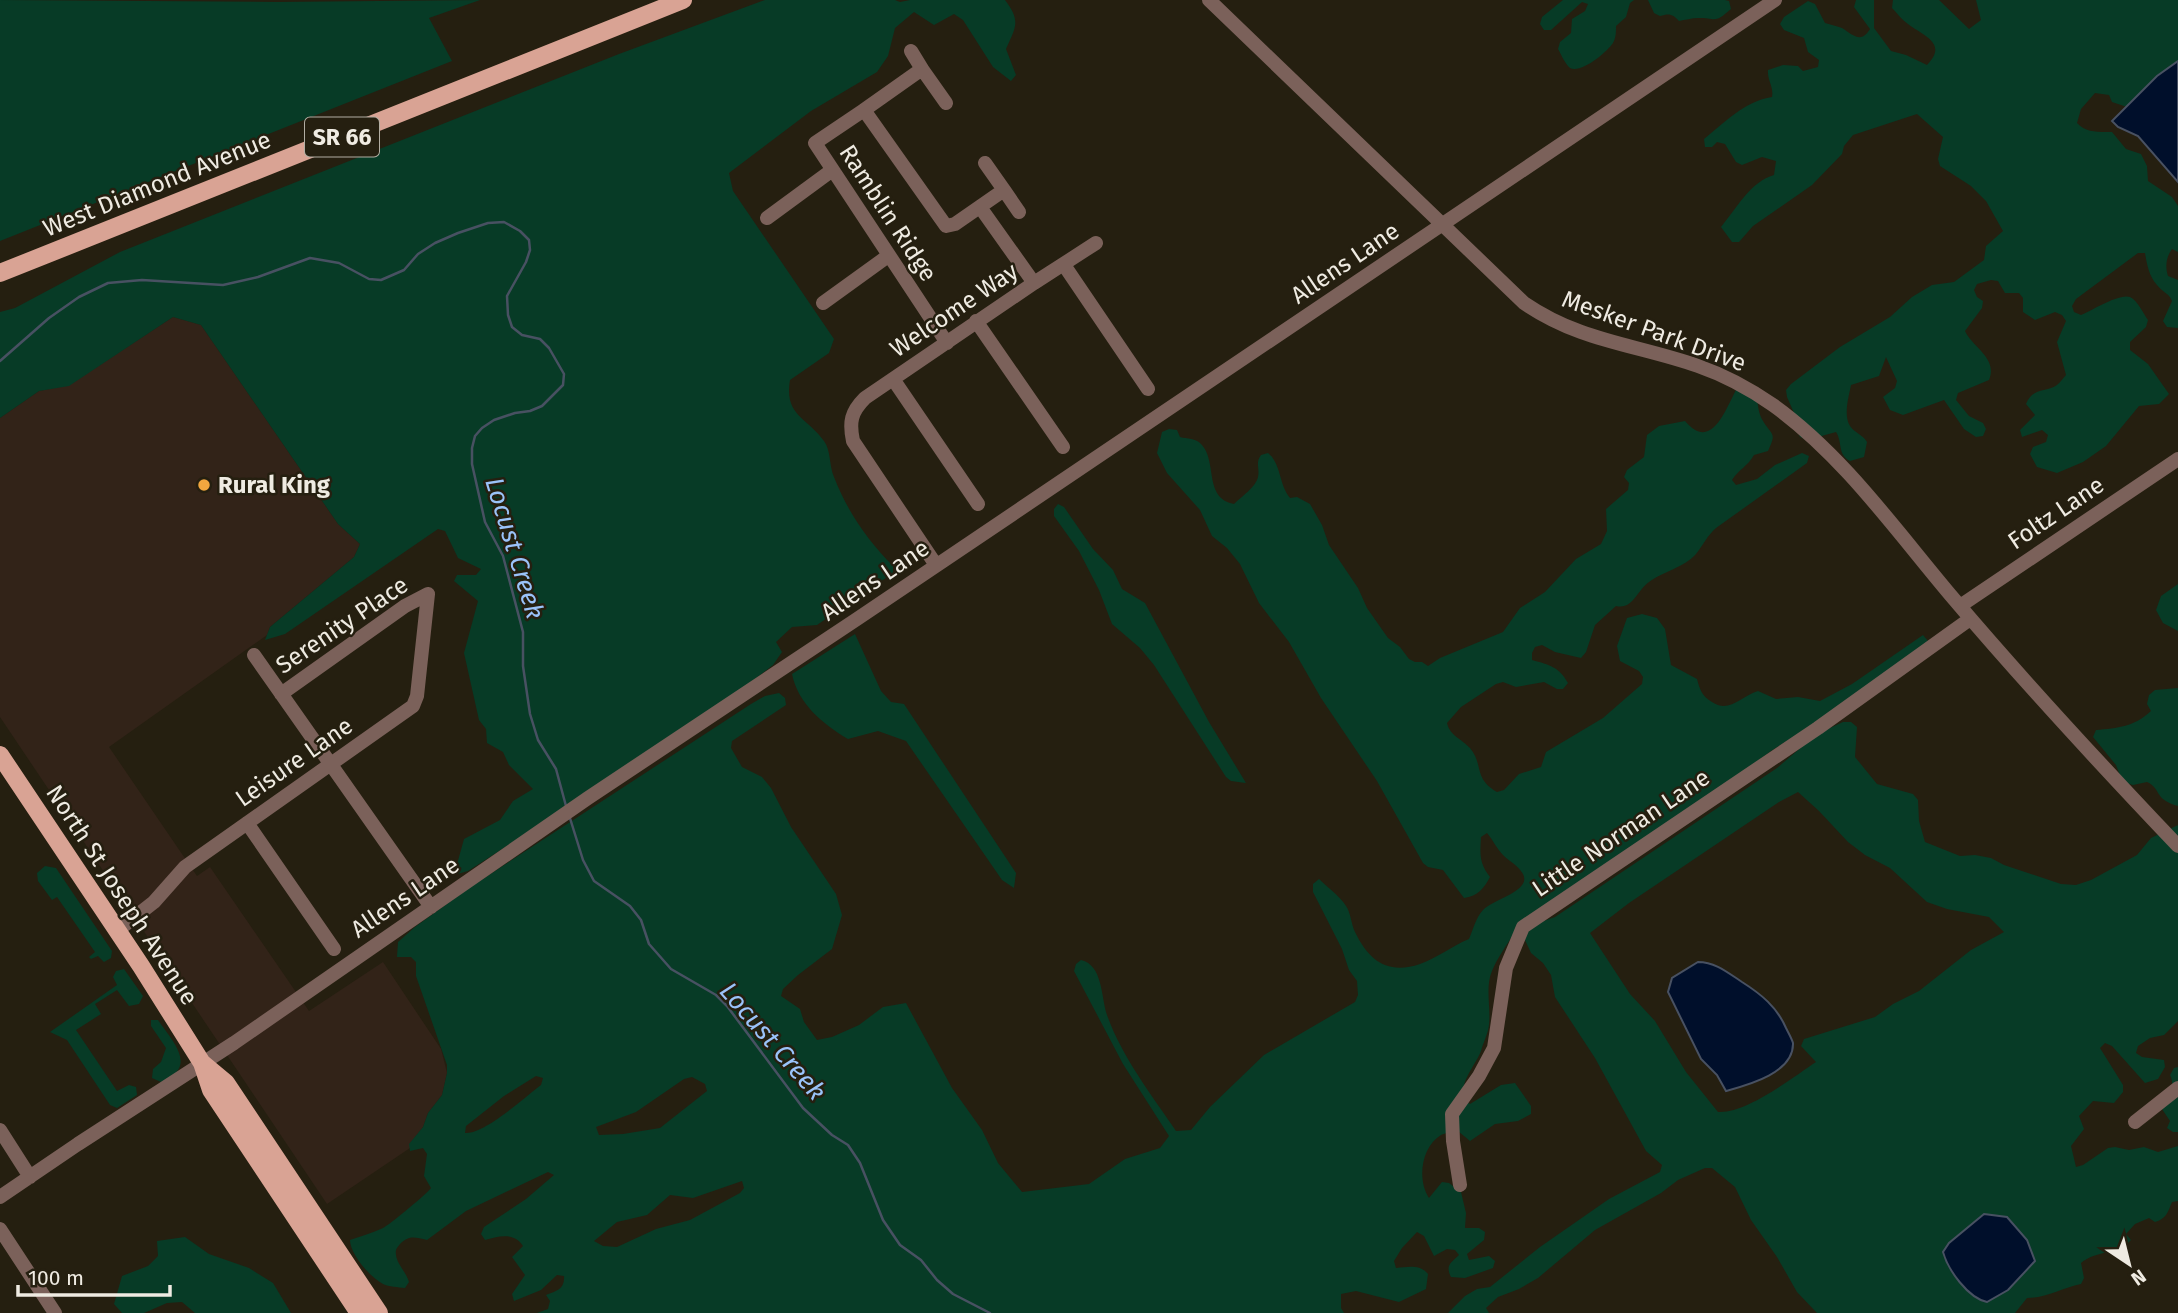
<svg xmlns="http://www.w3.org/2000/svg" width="2178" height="1313" font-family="'Fira Sans',sans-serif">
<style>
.commercial{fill:#322318}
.green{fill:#073b26;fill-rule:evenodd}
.water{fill:#000f2b;stroke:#485162;stroke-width:2}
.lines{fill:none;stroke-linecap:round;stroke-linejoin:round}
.stream{stroke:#485162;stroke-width:2.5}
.minor{stroke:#7b615a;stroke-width:14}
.major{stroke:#d9a394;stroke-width:18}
.poi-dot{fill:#f1a63f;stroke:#251f10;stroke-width:2.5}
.labels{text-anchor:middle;stroke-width:5;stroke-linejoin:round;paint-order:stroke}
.shield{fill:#251f10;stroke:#b2aea3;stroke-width:2}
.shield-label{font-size:23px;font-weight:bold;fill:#efebe2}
.street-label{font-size:24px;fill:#efebe2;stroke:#251f10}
.poi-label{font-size:24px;font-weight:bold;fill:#efebe2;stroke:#251f10;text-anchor:start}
.water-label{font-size:26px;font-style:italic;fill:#9ac3f9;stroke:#251f10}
</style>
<rect width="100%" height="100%" fill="#251f10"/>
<!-- commercial -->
<path class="commercial" d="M 173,317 L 201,325 L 338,524 L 360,544 L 354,557 L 270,627 L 267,635 L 109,747 L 197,876 L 210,867 L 309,1011 L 383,962 L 441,1049 L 447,1073 L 442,1095 L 428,1113 L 423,1127 L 410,1144 L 410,1148 L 327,1204 L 0,717 L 0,418 L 39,391 L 69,385 Z"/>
<!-- green -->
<path class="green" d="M 0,0 L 277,2 L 480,0 L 429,18 L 452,61 L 0,241 Z
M 765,0 L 895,0 L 900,2 L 910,0 L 1005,0 C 1021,21 1016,27 1006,49 L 1016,75 L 1011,81 L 993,67 L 963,20 L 954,14 L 934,25 L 914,12 L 895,28 L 888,56 L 877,72 L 811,111 L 729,173 L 733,191 L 834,339 L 829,353 L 790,380 C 784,416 807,417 824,441 C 831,450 829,466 834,477 C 847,511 868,541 893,566 L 893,573 L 817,625 L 792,627 L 776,642 L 782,652 L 773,665 L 696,724 L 468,871 L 454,875 L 464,839 L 500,820 L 513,801 L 533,789 L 509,765 L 503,752 L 487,743 L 486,729 L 479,720 L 464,653 L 478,601 L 454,581 L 457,575 L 476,575 L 481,569 L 458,558 L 445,531 L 438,529 L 285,634 L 265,640 L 270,627 L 354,557 L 360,544 L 338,524 L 201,325 L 173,317 L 69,386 L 39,391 L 0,418 L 0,312 L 15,308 L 120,252 L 619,54 Z
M 1563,0 L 1634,0 L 1630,3 L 1626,17 L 1616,26 C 1616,32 1616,38 1613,43 C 1607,52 1581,74 1570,68 C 1565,64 1561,54 1558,49 L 1560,42 L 1571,33 L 1572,19 L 1585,11 L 1588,4 L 1582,2 L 1551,30 L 1544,30 L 1540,24 L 1542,17 Z
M 1648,0 L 1725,0 L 1729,1 L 1731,9 C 1714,24 1717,18 1698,18 C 1692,18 1685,20 1679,21 C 1673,14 1669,13 1660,16 L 1654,13 Z
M 1856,0 L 1874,0 L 1874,28 L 1891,51 L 1906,55 L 1927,65 C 1949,43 1922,35 1908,24 C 1902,20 1897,13 1892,8 L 1893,0 L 1939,0 L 1969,29 L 1981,20 L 1976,0 L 2178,0 L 2178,61 L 2157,76 L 2127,107 L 2112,102 L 2109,95 L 2095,93 L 2081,109 L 2077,123 C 2086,133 2099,132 2112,132 L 2126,149 L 2141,154 L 2147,166 L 2148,181 L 2172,197 L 2178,206 L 2178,252 L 2172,249 C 2166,257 2165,267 2168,276 L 2178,280 L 2178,328 L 2167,327 L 2163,321 L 2172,301 C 2169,293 2162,292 2157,285 C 2149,276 2147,265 2145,253 L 2138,253 L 2076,299 L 2072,306 L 2074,312 L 2081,315 C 2091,311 2119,293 2130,297 C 2138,301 2143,313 2148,320 L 2146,327 L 2130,342 L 2130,350 L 2148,364 L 2169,394 L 2159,404 L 2139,406 L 2106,446 L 2083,462 L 2057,473 L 2037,467 L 2030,454 L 2033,447 L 2046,442 L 2048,435 L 2042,430 L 2022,437 L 2020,430 L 2035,415 L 2026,404 C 2033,387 2045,393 2057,385 C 2061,382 2063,378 2066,375 L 2057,342 L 2066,321 L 2062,315 L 2055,312 L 2035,320 L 2023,312 L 2023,298 L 2019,293 L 2005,293 L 1998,281 L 1991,280 L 1977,284 L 1974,290 L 1977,297 L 1983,301 L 1982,308 L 1965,331 C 1973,348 1998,358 1989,380 L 1958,393 L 1956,400 L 1969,416 L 1983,423 L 1986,429 L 1983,436 L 1976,437 L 1964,429 L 1944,400 L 1903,415 L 1890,410 L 1883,397 L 1895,388 L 1897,381 L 1886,357 L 1879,376 L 1851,385 C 1849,396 1843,415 1850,426 C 1855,433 1863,435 1867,442 L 1864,457 L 1850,461 C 1837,454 1843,443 1836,432 L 1807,440 L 1800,437 L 1797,430 L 1798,422 L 1787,397 L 1786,390 L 1791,384 L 1840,347 L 1890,317 L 1912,297 L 1932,285 L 1954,282 L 1984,260 L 1986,246 L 2003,231 L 1986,201 L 1971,186 L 1940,166 L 1938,159 L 1943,137 L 1917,114 L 1853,135 L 1844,146 L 1842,154 L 1812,185 L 1753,226 L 1739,242 L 1732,242 L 1721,227 C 1736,209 1751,181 1774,175 L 1776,161 L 1762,157 L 1742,165 L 1736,162 L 1725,144 L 1717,142 L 1712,147 L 1705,147 L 1704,139 C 1724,123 1745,101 1772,97 C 1774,87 1767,80 1768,70 L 1783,65 L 1798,66 L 1803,71 L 1818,67 L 1819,60 L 1808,52 L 1804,38 L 1784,30 L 1780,24 L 1784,17 L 1808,1 L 1815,4 L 1825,23 C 1831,25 1837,26 1842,28 C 1853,35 1861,44 1870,29 L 1854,7 Z
M 1738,386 L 1757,399 C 1758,406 1759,415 1763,421 C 1772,436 1777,432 1768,451 L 1754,455 C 1748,466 1738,470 1732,480 L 1736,485 L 1757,479 L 1775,465 L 1802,453 L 1809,456 L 1807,463 L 1716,528 C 1707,536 1703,545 1696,554 C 1685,567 1662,572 1649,582 C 1637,590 1633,610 1616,606 L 1595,625 L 1586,652 L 1581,658 L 1555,652 L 1542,645 L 1535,647 L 1532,653 L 1532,660 C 1550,665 1559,667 1568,683 L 1563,689 L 1557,689 L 1544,682 L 1516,687 L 1503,682 L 1496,684 L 1461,707 L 1447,723 C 1450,736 1462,739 1470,748 C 1484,765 1473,778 1497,792 L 1504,790 L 1519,774 L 1541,767 L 1546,752 L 1603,718 L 1642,684 L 1643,677 L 1639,671 L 1620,661 L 1617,646 L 1627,618 L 1642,614 L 1657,618 L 1665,629 L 1671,665 L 1697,679 C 1700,690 1702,696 1712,702 C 1729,714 1741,696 1758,691 L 1776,699 L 1798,697 L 1820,701 L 1852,684 L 1923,635 L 1928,641 L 1825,717 L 1771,751 L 1541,922 L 1555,917 L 1777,768 L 1817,734 L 1843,722 L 1851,722 L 1857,727 L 1855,757 L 1877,784 L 1913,794 L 1918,800 L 1919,821 L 1925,842 L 1960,856 L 1975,855 L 1991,858 L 2004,865 L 2061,884 L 2076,885 L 2091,880 L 2137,855 L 2151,838 L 2178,825 L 2178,1021 L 2164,1035 L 2150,1038 L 2138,1046 L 2136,1053 L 2142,1057 L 2164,1060 L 2165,1067 L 2158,1079 L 2145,1083 L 2112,1046 L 2105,1043 L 2100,1048 L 2123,1085 L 2123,1092 L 2114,1103 L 2093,1101 L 2079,1116 L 2084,1129 L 2071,1146 L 2076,1167 L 2083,1165 L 2108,1148 L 2115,1147 L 2129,1150 L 2144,1147 L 2158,1152 L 2178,1146 L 2178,1201 L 2172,1202 C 2168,1212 2166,1219 2155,1222 L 2149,1218 L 2135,1224 L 2126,1234 L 2131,1240 C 2118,1255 2096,1250 2081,1263 L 2084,1278 L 2081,1284 C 2062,1288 2046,1298 2027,1298 L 2015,1313 L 1817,1313 L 1797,1292 L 1777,1257 L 1751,1220 L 1735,1187 L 1712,1168 L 1705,1168 L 1678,1180 L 1661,1193 L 1595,1230 L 1538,1278 L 1519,1289 L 1498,1297 L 1486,1308 L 1489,1313 L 1448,1313 L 1465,1296 L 1477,1289 L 1490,1287 L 1540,1247 L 1609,1199 L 1660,1172 L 1662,1165 L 1646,1151 L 1595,1058 L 1555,997 L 1551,975 L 1543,963 L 1531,953 L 1525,940 L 1514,933 C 1507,945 1497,958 1492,971 C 1485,987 1491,1007 1489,1025 C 1488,1034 1483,1043 1481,1051 C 1475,1067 1452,1090 1470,1104 L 1501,1085 L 1515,1083 L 1531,1106 L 1531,1114 L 1518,1121 L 1495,1124 L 1470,1141 L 1458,1131 C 1452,1132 1445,1133 1441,1135 C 1421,1147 1417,1180 1429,1198 L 1442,1182 L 1449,1183 L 1461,1192 L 1466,1213 L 1465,1228 L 1479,1228 L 1485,1232 L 1484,1240 L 1467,1254 L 1469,1260 L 1489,1256 L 1495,1261 L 1493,1268 L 1465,1278 L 1451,1277 C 1445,1265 1451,1263 1459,1255 L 1455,1250 L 1447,1249 L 1434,1256 L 1424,1236 L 1417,1232 L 1402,1248 L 1394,1261 L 1396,1268 C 1408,1267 1420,1264 1428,1274 L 1426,1289 L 1399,1302 L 1356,1291 L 1341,1294 L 1341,1308 L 1344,1313 L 537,1313 L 548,1309 L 550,1301 L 546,1295 C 557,1291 565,1289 564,1276 L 557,1275 L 541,1290 L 514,1301 L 512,1294 L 525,1275 L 512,1257 L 523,1246 C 515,1232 498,1236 485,1240 L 481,1234 L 484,1227 L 526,1199 L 554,1175 L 548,1172 L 466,1211 L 427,1240 C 415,1237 409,1235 400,1244 C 397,1248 395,1249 396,1255 C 397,1264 406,1272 409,1282 L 405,1288 C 398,1287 389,1287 383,1284 C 370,1277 350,1254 350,1240 C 361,1236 372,1233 383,1228 C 388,1226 429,1192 431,1188 L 424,1176 L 427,1154 L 423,1148 L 410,1151 L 409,1144 L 423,1127 L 428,1113 L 442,1095 L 447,1073 L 447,1065 L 416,976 L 416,962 L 411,957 L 397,957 L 398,942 L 415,927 L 469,888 L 751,704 L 765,696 L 779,693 L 785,698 L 786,705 L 732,741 L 731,748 L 742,767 L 762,777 L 771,788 L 791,827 L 836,894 L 842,915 L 832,949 L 798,975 L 783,989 L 781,996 L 800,1009 L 804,1022 L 817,1040 L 832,1037 L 859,1025 L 883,1007 L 906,1003 L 952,1088 L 982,1130 L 998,1163 L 1022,1192 L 1089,1184 L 1125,1159 L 1160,1148 L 1169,1136 L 1123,1064 L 1074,971 L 1076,964 L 1081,960 C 1103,965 1101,997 1107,1015 C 1122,1057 1151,1094 1176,1131 L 1191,1130 L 1210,1107 L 1264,1055 L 1355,1002 L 1358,995 L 1357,981 L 1349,970 L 1342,949 L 1313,892 L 1313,884 L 1319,879 C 1327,887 1340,896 1346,906 C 1351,913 1351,924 1355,932 C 1369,961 1388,975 1420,964 C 1437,958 1452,946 1469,939 C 1473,930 1476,917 1483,910 C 1493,899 1532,891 1523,874 C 1518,865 1510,862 1503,855 C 1497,849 1493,840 1487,833 L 1481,837 C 1480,854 1479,863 1490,877 C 1484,888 1478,896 1464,898 L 1443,870 L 1428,867 L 1423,863 L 1377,781 L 1321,698 L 1289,642 L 1259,603 L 1240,564 L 1227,548 L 1212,536 L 1200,510 L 1167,473 L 1157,453 L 1162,432 L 1169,429 L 1177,430 L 1180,437 C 1187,439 1196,438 1201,444 C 1218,461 1203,498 1234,504 C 1241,497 1256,487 1258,477 C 1260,468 1255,463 1261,455 L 1268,453 C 1281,463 1279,485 1290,498 L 1297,497 L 1310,504 L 1322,525 L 1329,545 L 1358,588 L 1367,608 L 1388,638 L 1400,647 L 1409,659 L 1415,662 L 1422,662 L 1428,666 L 1440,658 L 1503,632 L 1520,608 L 1545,592 L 1576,559 L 1601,544 L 1607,531 L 1606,509 L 1628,490 L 1629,483 L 1624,477 L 1627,470 L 1644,457 L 1647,435 L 1659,426 L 1685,421 C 1712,453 1726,408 1738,386 ZM 1798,792 L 1819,811 L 1848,842 L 1865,855 L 1890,868 L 1927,902 L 1947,909 L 1989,917 L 2004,932 L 1971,950 L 1919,991 L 1893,1004 L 1875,1017 L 1804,1039 L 1801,1046 L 1816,1062 C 1792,1078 1746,1114 1718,1112 L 1686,1072 L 1655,1021 L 1630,994 L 1590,933 L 1629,903 L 1779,802 ZM 536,1076 L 543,1078 L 541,1085 C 525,1097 484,1135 465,1133 L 466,1126 L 504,1096 ZM 692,1077 L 705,1084 L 707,1091 L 660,1128 L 623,1134 L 599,1135 L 596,1127 L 636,1112 L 684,1079 ZM 742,1181 L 744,1188 L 740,1193 L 690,1220 L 656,1229 L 617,1247 L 603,1246 L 594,1241 L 617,1222 L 647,1215 L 670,1195 L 693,1198 Z
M 1058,504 L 1064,507 L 1093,549 L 1113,570 L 1122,589 L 1145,603 L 1209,722 L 1246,783 L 1231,781 L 1226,777 L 1154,665 L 1140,648 L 1112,624 L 1099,590 L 1079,551 L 1054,516 L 1054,509 Z
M 2178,584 L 2178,631 L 2163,623 L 2156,610 L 2161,596 Z
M 855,634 L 881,691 L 891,702 L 904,704 L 1016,873 L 1014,888 L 1002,880 L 906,741 L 878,731 L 848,739 C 823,724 798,704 792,674 Z
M 2178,688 L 2178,806 C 2153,799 2162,789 2147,782 L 2133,785 L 2126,783 L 2121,778 L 2116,765 L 2093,737 L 2096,730 C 2118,728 2134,727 2151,711 L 2147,704 L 2149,695 L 2155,690 Z
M 45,866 L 56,868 L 112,951 L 111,958 L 104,962 L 98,956 L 91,959 L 89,957 L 95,952 L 57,897 L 52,900 L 38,881 L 37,873 Z
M 124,969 L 143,996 L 139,1004 L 129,1006 L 117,990 L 95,1004 L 101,1014 L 76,1030 L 117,1091 L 129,1085 L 136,1087 L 137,1095 L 117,1108 L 110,1105 L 67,1040 L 50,1032 L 117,985 L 113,977 L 116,971 Z
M 151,1020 L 158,1020 C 173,1042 199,1067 161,1082 L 152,1078 L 153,1069 L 161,1062 L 166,1048 L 151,1026 Z
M 2178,1067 L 2178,1132 L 2173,1132 L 2167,1128 L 2170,1121 L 2162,1109 C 2168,1097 2176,1087 2170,1075 L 2174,1068 Z
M 185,1237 L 209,1254 L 249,1268 L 273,1283 L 291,1313 L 195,1313 L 182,1302 L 167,1303 L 144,1313 L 122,1313 L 114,1304 L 122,1276 L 148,1266 L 158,1256 L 157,1241 Z"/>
<!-- water -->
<path class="water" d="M 2178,61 L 2178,182 L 2138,136 L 2118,127 L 2112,121 L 2157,76 Z
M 1698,962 C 1715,962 1727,972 1742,982 C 1761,994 1777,1007 1786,1028 C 1788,1032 1792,1039 1793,1043 C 1794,1073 1748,1085 1726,1091 L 1717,1075 L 1701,1059 L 1668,992 L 1672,978 Z
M 1984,1214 L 2007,1217 L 2027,1240 L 2035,1261 L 2008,1290 L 1987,1302 C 1968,1298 1948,1270 1943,1252 L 1949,1243 Z"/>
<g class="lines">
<!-- stream -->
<path class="stream" d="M 0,361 L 49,318 L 79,297 L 108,283 L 142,280 L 223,285 L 258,277 L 310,258 L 339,263 L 369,279 L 381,280 L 404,270 L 418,254 L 435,243 L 458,233 L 488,223 L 504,222 L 520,231 L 529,240 L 530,250 L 526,262 L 507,296 L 508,315 L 512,327 L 522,335 L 540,339 L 549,348 L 564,374 L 563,385 L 542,406 L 530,411 L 515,413 L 494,420 L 482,428 L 475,436 L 472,448 L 472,464 L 485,522 L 503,556 L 523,632 L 523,666 L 530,714 L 538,740 L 556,769 L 566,806
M 569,815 L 583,860 L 594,881 L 630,906 L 641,920 L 649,944 L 671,969 L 716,995 L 727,1006 L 803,1108 L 832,1135 L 848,1145 L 860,1163 L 883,1220 L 900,1245 L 921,1260 L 937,1280 L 953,1294 L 990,1313"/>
<!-- minor -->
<path class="minor" d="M 1209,0 L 1524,303 C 1581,342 1635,344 1698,366 C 1724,375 1750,389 1773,405 C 1844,456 1897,532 1953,598 C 2025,683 2101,765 2178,846
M 911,51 L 922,69
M 946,103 L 922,69 L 864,110 L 946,226 L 955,224 L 1004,190 L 1019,212
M 864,110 L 815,143 L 947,343
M 985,163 L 1004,190
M 980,207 L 1034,283
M 767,218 L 831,171
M 1064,265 L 1148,389
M 823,303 L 888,256
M 976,321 L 1063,447
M 893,379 L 978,504
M 936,565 L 853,441 C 849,422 851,412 865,398 L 1034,283 L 1096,243
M 1960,606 L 2178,459
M 254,655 L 431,907
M 247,823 L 334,949
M 117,931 L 154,902 L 185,867 L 413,706 L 417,696 L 428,594 L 405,606 L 281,694
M 2135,1122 L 2178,1088
M 0,1130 L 30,1177
M 1460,1185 L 1453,1141 L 1452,1114 L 1479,1076 L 1494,1048 L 1506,968 L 1523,927 L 1818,728 L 1970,619
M 0,1197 L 78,1144 L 234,1043 L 588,798 L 857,619 L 1775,0
M 0,1229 L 55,1313"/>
<!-- major -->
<path class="major" d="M 0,273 L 683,0
M 0,755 L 141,966 L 202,1063 L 211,1090 L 359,1313
M 202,1063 L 226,1083 L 379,1313"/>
</g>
<!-- markers -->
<circle class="poi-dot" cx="204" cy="485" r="7"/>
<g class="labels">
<!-- shield labels -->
<rect class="shield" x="305" y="117.5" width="74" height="39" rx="5"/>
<g class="shield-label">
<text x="342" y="145">SR 66</text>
</g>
<!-- street labels -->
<g class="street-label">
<text transform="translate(157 184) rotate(-22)" y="8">West Diamond Avenue</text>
<text transform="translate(888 213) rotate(57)" y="8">Ramblin Ridge</text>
<text transform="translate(1345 263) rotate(-34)" y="8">Allens Lane</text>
<text transform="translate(954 310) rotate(-34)" y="8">Welcome Way</text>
<text transform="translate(1654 331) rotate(20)" y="8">Mesker Park Drive</text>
<text transform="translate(2056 513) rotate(-34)" y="8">Foltz Lane</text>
<text transform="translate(875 580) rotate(-34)" y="8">Allens Lane</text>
<text transform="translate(342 625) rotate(-34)" y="8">Serenity Place</text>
<text transform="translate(294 762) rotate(-35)" y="8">Leisure Lane</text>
<text transform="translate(1621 833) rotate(-34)" y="8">Little Norman Lane</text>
<text transform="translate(122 895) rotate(57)" y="8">North St Joseph Avenue</text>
<text transform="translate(405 897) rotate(-34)" y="8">Allens Lane</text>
</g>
<!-- poi labels -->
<g class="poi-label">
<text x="218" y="493">Rural King</text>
</g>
<!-- water labels -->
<g class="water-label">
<text transform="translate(515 548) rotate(73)" y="9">Locust Creek</text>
<text transform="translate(773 1041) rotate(49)" y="9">Locust Creek</text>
</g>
</g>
<!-- north arrow -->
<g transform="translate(2129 1264) rotate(145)" stroke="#251f10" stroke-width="5" paint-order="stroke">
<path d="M0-5L12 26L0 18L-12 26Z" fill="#efebe2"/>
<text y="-10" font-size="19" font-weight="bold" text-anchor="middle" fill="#efebe2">N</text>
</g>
<!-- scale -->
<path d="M18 1285v10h152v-10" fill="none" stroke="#efebe2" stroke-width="3.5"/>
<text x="28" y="1285" font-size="21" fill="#efebe2" stroke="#251f10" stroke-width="5" paint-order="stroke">100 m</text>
</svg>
